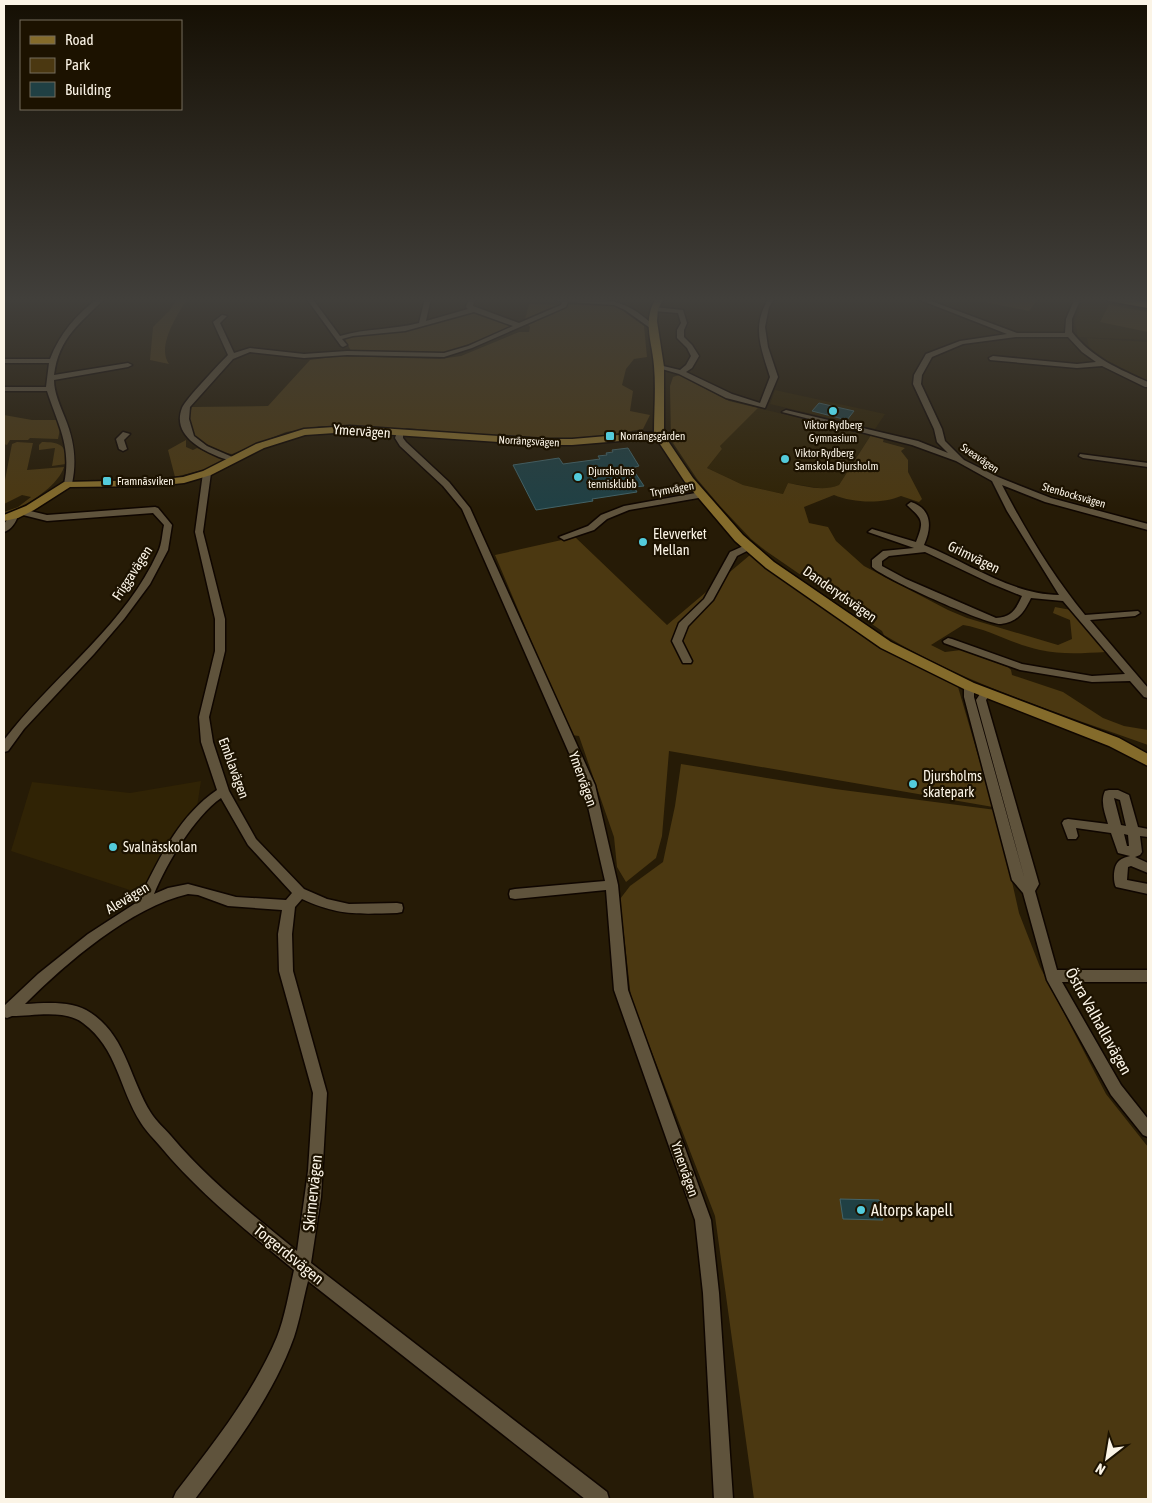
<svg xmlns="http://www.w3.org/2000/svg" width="1152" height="1503" font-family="'Asap Condensed',sans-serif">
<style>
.built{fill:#302305}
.green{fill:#4b3811}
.building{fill:#204044;stroke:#436368}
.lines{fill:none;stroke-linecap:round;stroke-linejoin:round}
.street-casing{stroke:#0f0600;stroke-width:3}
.secondary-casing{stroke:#0f0600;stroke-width:3}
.street{fill:#5f533c;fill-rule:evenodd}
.secondary{fill:#846b2b;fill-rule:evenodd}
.poi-dot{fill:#53cbdb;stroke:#1c1200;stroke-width:2}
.labels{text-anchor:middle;stroke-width:4.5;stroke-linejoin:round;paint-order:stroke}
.far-poi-label{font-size:11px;fill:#fbf4e6;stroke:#1c1200;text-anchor:start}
.far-street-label{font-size:11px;fill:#fbf4e6;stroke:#1c1200}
.street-label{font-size:14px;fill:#fbf4e6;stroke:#1c1200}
.poi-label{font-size:14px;fill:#fbf4e6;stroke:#1c1200;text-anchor:start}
.near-street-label{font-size:16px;fill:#fbf4e6;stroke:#1c1200}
.near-poi-label{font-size:16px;fill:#fbf4e6;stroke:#1c1200;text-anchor:start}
</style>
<rect width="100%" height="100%" fill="#261b06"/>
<!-- built -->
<path class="built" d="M 1085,298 L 1148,311 L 1148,340 L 1078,337 L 1075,322 Z
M 1087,338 L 1148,342 L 1148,381 L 1106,360 L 1089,347 Z
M 775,390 L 885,414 L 875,429 L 770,404 Z
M 758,408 L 871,435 L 839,485 L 831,488 L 819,488 L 788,483 L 783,494 L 743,485 L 707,468 L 722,449 L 720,446 Z
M 201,781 L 197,807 L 145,895 L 11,851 L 32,782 L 130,793 Z"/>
<!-- green -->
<path class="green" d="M 178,298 L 188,298 C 178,313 156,347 169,364 L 150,360 L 153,327 L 169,311 Z
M 965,298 L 1039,298 L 1029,311 Z
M 529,304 L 616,306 L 644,326 L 647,357 L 634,359 L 626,369 L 622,385 L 633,391 L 630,411 L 650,415 L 643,429 L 577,440 L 529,439 L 406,428 L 402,431 L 344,426 L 322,426 L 286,432 L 232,454 L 224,453 L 196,439 L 189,416 L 192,407 L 268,406 L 310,360 L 339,356 L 440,359 L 461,356 L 519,332 L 529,332 L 530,327 L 525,320 Z
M 1109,305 L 1148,312 L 1148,332 L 1100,322 Z
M 474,312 L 515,327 L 447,352 L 351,351 L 345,339 C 368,332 391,333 414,329 C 435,325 454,317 474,312 Z
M 679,375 L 729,401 L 758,408 L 720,446 L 722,449 L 707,468 L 743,485 L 783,494 L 788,483 C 805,486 823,492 839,485 L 871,435 L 884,438 L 883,442 L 905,448 L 901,451 L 908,460 L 908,472 L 922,499 L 919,502 L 901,496 C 882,504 853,503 834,495 L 804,507 L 809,523 L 828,527 L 836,541 L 864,566 L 948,610 L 967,618 L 1058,645 L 1072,639 L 1070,620 L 1053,613 L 1055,607 L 1071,610 L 1106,652 C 1084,653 1062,655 1040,650 C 1014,645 989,629 963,625 L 931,645 L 945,652 L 961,650 L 1008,667 L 1011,670 L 1012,675 L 1063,692 L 1103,718 L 1124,726 L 1148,730 L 1148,745 C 1058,713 966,684 884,635 L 882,631 L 766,551 L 751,539 L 720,506 L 697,479 L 671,440 L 670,386 L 673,377 Z
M 4,415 L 32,420 L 58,420 L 60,429 L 58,439 L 30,438 L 28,440 L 10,440 L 7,445 L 4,444 Z
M 186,440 L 186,447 L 193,450 L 197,448 L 224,460 L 210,468 L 175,477 L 168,450 Z
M 17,442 L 33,443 L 27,470 L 64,467 C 58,487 23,508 4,514 L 4,512 L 18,507 L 31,497 L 22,495 L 4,504 L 4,485 L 12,444 Z
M 42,442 C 59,442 68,445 66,464 L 52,466 L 55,448 L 39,450 L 39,445 Z
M 575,537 L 667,625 L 750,555 L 876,646 L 958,687 L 993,807 L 669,751 L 662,836 L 656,858 L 626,882 L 617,867 L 614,837 L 579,736 L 571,735 L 495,555 Z
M 681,764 L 835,789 L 996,810 L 1019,913 L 1040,967 L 1106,1094 L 1148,1147 L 1148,1499 L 754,1499 L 715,1216 L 631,998 L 620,899 L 630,886 L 663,862 L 675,806 Z"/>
<!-- building -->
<path class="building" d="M 819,403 L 854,411 L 847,420 L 812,411 Z
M 628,448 L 639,466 L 632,468 L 644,486 L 634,487 L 637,492 L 592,499 L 593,501 L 536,510 L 513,465 L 559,458 L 563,464 L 600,459 L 598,456 L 607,455 L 606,453 L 613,452 L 612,450 Z
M 840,1199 L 879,1200 L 883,1220 L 843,1219 Z"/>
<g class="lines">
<defs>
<path id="street" d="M 5,298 L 11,298 L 4,304 Z
M 98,298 L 105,298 C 80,324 59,337 54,375 L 128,363 L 132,365 L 128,367 L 54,380 C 54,393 60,405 65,418 C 74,440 77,460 72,484 L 68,487 L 64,484 C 72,447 58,425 47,391 L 4,391 L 4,387 L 46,387 L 49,363 L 4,363 L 4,359 L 50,359 C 60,333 77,314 98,298 Z
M 306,298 L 312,298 L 340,336 C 366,328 393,330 419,323 L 425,298 L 431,298 L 426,321 L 468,309 L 466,307 L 469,299 L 479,298 L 474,301 L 473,306 L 519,323 L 561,305 L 562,302 L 552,298 C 560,297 570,299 579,299 C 613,299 630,302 655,327 L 650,328 L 625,310 L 614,305 L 568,302 L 566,307 L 472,348 L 444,357 L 347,355 L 304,358 L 250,352 L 233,359 L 190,407 L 189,419 L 194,436 L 207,446 L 237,459 C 232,463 226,459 219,457 C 199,449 172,434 182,408 C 185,400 221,362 228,355 L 213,322 L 222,315 L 227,316 L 220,323 L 234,353 L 250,348 L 304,354 L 347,351 L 444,353 L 468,346 L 513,326 L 474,312 L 405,331 L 353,336 L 342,339 L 347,345 L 343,347 L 341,346 Z
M 769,298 L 775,298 L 769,307 L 765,327 L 768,347 L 778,377 L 765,408 L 726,398 L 679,374 L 655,367 L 659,365 L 680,370 L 686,365 L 691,356 L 687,348 L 677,338 L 677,330 L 681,323 L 678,313 L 654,311 L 651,309 L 654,307 L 683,310 L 687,323 L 684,330 L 684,337 L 692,345 L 699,356 L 692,368 L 686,372 L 732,394 L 760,403 L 770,377 C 761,348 751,326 769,298 Z
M 915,298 L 923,298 L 1017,333 L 1065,333 L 1066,319 L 1075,298 L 1081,298 L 1072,319 L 1072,332 C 1092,358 1119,369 1148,382 L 1148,387 L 1145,387 L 1102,366 L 1077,368 L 990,360 L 989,358 L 993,356 L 1077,364 L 1096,362 L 1082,352 L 1068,337 L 1016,337 L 963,344 L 932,357 L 922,375 L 921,384 L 942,429 L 945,441 L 964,460 L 998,477 L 1051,498 L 1148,524 L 1148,530 L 1045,502 L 1002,485 C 1025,530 1053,576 1085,615 L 1138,611 L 1140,613 L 1135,616 L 1090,620 L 1148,688 L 1148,698 L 1144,697 L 1130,681 L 1092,682 L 1020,670 L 944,643 L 943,641 L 948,638 L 952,639 L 1022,664 L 1092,676 L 1125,674 L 1063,601 L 1031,598 C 1024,612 1018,622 1001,624 C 987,625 883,578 872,567 L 872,560 L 883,551 L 914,548 L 868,532 L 872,529 L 916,542 C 925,520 922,519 907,505 L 911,502 C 932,509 932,527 924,545 C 969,563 1010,594 1059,595 L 1007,511 L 992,481 L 956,461 L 912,445 L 782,412 L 786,410 L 918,441 L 948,453 L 937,442 L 934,429 L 913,384 L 914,375 L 926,354 L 960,341 L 1007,334 ZM 925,552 L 990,583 L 1022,596 C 1016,609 1012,617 996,618 L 906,579 L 882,566 L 882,561 L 889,556 Z
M 123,432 L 130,434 L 124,440 L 127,449 L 123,451 L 119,449 L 116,439 Z
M 397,432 L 403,432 L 403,438 L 406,442 L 449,482 L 470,508 L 595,785 L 618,885 L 628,990 L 711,1220 L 719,1293 L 733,1499 L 714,1499 L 703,1293 L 695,1220 L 614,990 L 606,890 L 515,899 L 510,898 L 509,894 L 510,890 L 515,889 L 605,881 L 583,785 L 462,509 L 443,486 L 400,446 L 395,438 Z
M 1080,454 L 1148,463 L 1148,467 L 1083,458 L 1079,456 Z
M 207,470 L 211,473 L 203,532 L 225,619 L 225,651 L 209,717 L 213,742 L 229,791 L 256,839 L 304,889 L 327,899 L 349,904 L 397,903 L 402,904 L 403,908 L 402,912 L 397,913 C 358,914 339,916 302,899 L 295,907 L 292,934 L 293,971 L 327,1093 L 321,1197 L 311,1263 L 607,1492 L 609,1499 L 585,1499 L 308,1281 C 303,1300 300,1319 294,1337 C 273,1396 232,1450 195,1499 L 173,1499 L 176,1492 C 213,1444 253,1394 277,1337 C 285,1317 289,1292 294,1270 C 247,1231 199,1193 160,1146 C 154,1139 146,1131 141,1123 C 119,1089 118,1049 83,1023 C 65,1009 33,1016 12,1016 L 7,1018 L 4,1017 L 4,1006 L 38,974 L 88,934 L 142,899 L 142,893 C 161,855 181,814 217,790 L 201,742 L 199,717 L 215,651 L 215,619 L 195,532 L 203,473 ZM 221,798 L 248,845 L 292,893 L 286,900 L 236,897 L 188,884 L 168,888 L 154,894 C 167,863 194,817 221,798 ZM 188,894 L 198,895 L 228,906 L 282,910 L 278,934 L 279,971 L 313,1093 L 308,1171 L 297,1251 C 253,1215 208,1180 171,1136 C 165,1129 156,1121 151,1113 C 130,1080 126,1036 91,1013 C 73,1000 46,1003 25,1004 C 66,963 131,907 188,894 Z
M 701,492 L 704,493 L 704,497 L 629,510 L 607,519 L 594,530 L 564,540 L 559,537 L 588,526 L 601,515 L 624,506 Z
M 155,507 L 158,508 L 172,525 L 168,550 L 150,584 L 124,619 L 94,654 L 24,729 L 8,751 L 4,752 L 4,740 L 12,730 C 60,671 126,623 158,552 C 162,544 162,534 164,525 L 153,513 L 47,521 L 19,514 L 18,512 L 22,509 L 47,515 Z
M 14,513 L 18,516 C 16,522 11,530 4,532 L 4,524 L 11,514 Z
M 748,544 L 753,547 L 751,549 L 737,556 L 713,600 L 688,626 L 682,641 L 692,661 L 691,663 L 683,663 L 672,641 L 679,623 L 704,599 L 730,552 Z
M 969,683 L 974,686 L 974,697 L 1025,880 L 976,700 L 982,691 L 990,691 L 991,693 L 986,700 L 1039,884 L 1035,891 L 1057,970 L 1148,970 L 1148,982 L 1062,982 L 1121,1085 L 1148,1119 L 1148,1137 L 1143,1135 L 1111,1095 L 1047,980 L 1023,893 L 1012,880 L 964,697 L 964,686 Z
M 1109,790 L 1118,790 L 1129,795 L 1138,827 L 1148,829 L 1148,837 L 1140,836 L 1142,852 L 1140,855 L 1135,857 L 1148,863 L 1148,873 L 1131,866 L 1128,867 L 1127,880 L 1148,884 L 1148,894 L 1116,887 C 1113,882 1113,867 1118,862 C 1120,859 1126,857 1130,856 L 1118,853 L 1111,833 L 1076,828 L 1078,836 L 1076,839 L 1068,839 L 1062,823 L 1064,820 L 1068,819 L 1108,824 C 1105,813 1100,802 1105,791 ZM 1114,798 L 1120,800 L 1126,826 L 1121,825 ZM 1124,834 L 1128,835 L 1129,846 L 1127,846 Z"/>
<path id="secondary" d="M 656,298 L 664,298 L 658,309 L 657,321 L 664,367 L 664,435 L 693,478 L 743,535 L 774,562 L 891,642 L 974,683 L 1119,738 L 1148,754 L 1148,766 L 1109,746 L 964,689 L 881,648 L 766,568 L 735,541 L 685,482 L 656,438 L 572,445 L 545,445 L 350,432 L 305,435 L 264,448 L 211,475 L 184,483 L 154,486 L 70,487 L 34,510 L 18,518 L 4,521 L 4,515 L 26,506 L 64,482 L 154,480 L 183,477 L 203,471 L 256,444 L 304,429 L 350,426 L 545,439 L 572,439 L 654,432 C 654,410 656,388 654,366 C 652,340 642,322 656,298 Z
M 1105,298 L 1121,298 L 1148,302 L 1148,308 L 1109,301 Z"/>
</defs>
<!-- street casing -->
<use href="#street" class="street-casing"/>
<!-- secondary casing -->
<use href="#secondary" class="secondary-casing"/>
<!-- street -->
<use href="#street" class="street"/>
<!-- secondary -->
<use href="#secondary" class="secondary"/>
</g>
<!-- sky -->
<linearGradient id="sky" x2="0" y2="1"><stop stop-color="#150f03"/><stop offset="0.59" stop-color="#413f3b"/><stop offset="1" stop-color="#413f3b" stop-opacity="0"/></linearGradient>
<rect width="1152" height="508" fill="url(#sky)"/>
<!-- markers -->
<g class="poi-dot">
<circle cx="833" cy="411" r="5"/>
<rect x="605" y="431" width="10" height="10" rx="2.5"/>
<circle cx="785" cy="459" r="5"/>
<circle cx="578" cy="477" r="5"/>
<rect x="102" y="476" width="10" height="10" rx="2.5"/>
<circle cx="643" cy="542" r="5"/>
<circle cx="913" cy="784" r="5"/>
<circle cx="113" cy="847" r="5"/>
<circle cx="861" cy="1210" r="5"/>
</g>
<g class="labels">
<!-- far-poi labels -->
<g class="far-poi-label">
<text x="833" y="429" text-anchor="middle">Viktor Rydberg<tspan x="833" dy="13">Gymnasium</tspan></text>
<text x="620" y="440">Norrängsgården</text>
<text x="795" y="457">Viktor Rydberg<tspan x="795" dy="13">Samskola Djursholm</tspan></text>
<text x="588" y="475">Djursholms<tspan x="588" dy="13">tennisklubb</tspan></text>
<text x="117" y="485">Framnäsviken</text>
</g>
<!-- far-street labels -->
<g class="far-street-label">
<text transform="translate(529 441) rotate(3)" y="4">Norrängsvägen</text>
<text transform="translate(980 458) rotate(34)" y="4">Sveavägen</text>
<text transform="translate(672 489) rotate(-10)" y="4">Trymvägen</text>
<text transform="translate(1074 495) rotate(16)" y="4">Stenbocksvägen</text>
</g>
<!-- street labels -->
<g class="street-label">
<text transform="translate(362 431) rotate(4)" y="5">Ymervägen</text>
<text transform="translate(974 557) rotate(26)" y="5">Grimvägen</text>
<text transform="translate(132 573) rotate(-57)" y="5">Friggavägen</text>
<text transform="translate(840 594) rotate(35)" y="5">Danderydsvägen</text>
<text transform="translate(234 768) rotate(70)" y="5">Emblavägen</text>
<text transform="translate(583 779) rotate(70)" y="5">Ymervägen</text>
<text transform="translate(127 898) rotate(-31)" y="5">Alevägen</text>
<text transform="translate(685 1169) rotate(71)" y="5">Ymervägen</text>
</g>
<!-- poi labels -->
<g class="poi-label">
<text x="653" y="539">Elevverket<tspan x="653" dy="16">Mellan</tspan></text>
<text x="923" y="781">Djursholms<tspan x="923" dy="16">skatepark</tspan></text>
<text x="123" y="852">Svalnässkolan</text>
</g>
<!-- near-street labels -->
<g class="near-street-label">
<text transform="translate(1099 1021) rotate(61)" y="6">Östra Valhallavägen</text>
<text transform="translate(312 1193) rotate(-84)" y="6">Skirnervägen</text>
<text transform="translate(289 1254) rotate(39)" y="6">Torgerdsvägen</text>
</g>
<!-- near-poi labels -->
<g class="near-poi-label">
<text x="871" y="1216">Altorps kapell</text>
</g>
</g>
<!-- border -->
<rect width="1152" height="1503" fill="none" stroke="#fbf4e6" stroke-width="10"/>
<!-- legend -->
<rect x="20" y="20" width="162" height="90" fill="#1c1200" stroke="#756c5c"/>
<rect x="30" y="36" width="25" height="8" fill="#846b2b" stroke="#756c5c"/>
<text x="65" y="45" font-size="15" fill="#fbf4e6">Road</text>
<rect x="30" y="58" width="25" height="15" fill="#4b3811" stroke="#756c5c"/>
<text x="65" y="70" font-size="15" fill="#fbf4e6">Park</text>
<rect x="30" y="82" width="25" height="15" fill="#204044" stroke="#756c5c"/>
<text x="65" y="95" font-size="15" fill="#fbf4e6">Building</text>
<!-- north arrow -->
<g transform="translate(1107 1458) rotate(211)" stroke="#1c1200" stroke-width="4" paint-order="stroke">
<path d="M0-4L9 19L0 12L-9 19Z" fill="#fbf4e6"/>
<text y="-8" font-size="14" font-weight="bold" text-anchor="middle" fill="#fbf4e6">N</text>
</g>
</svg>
